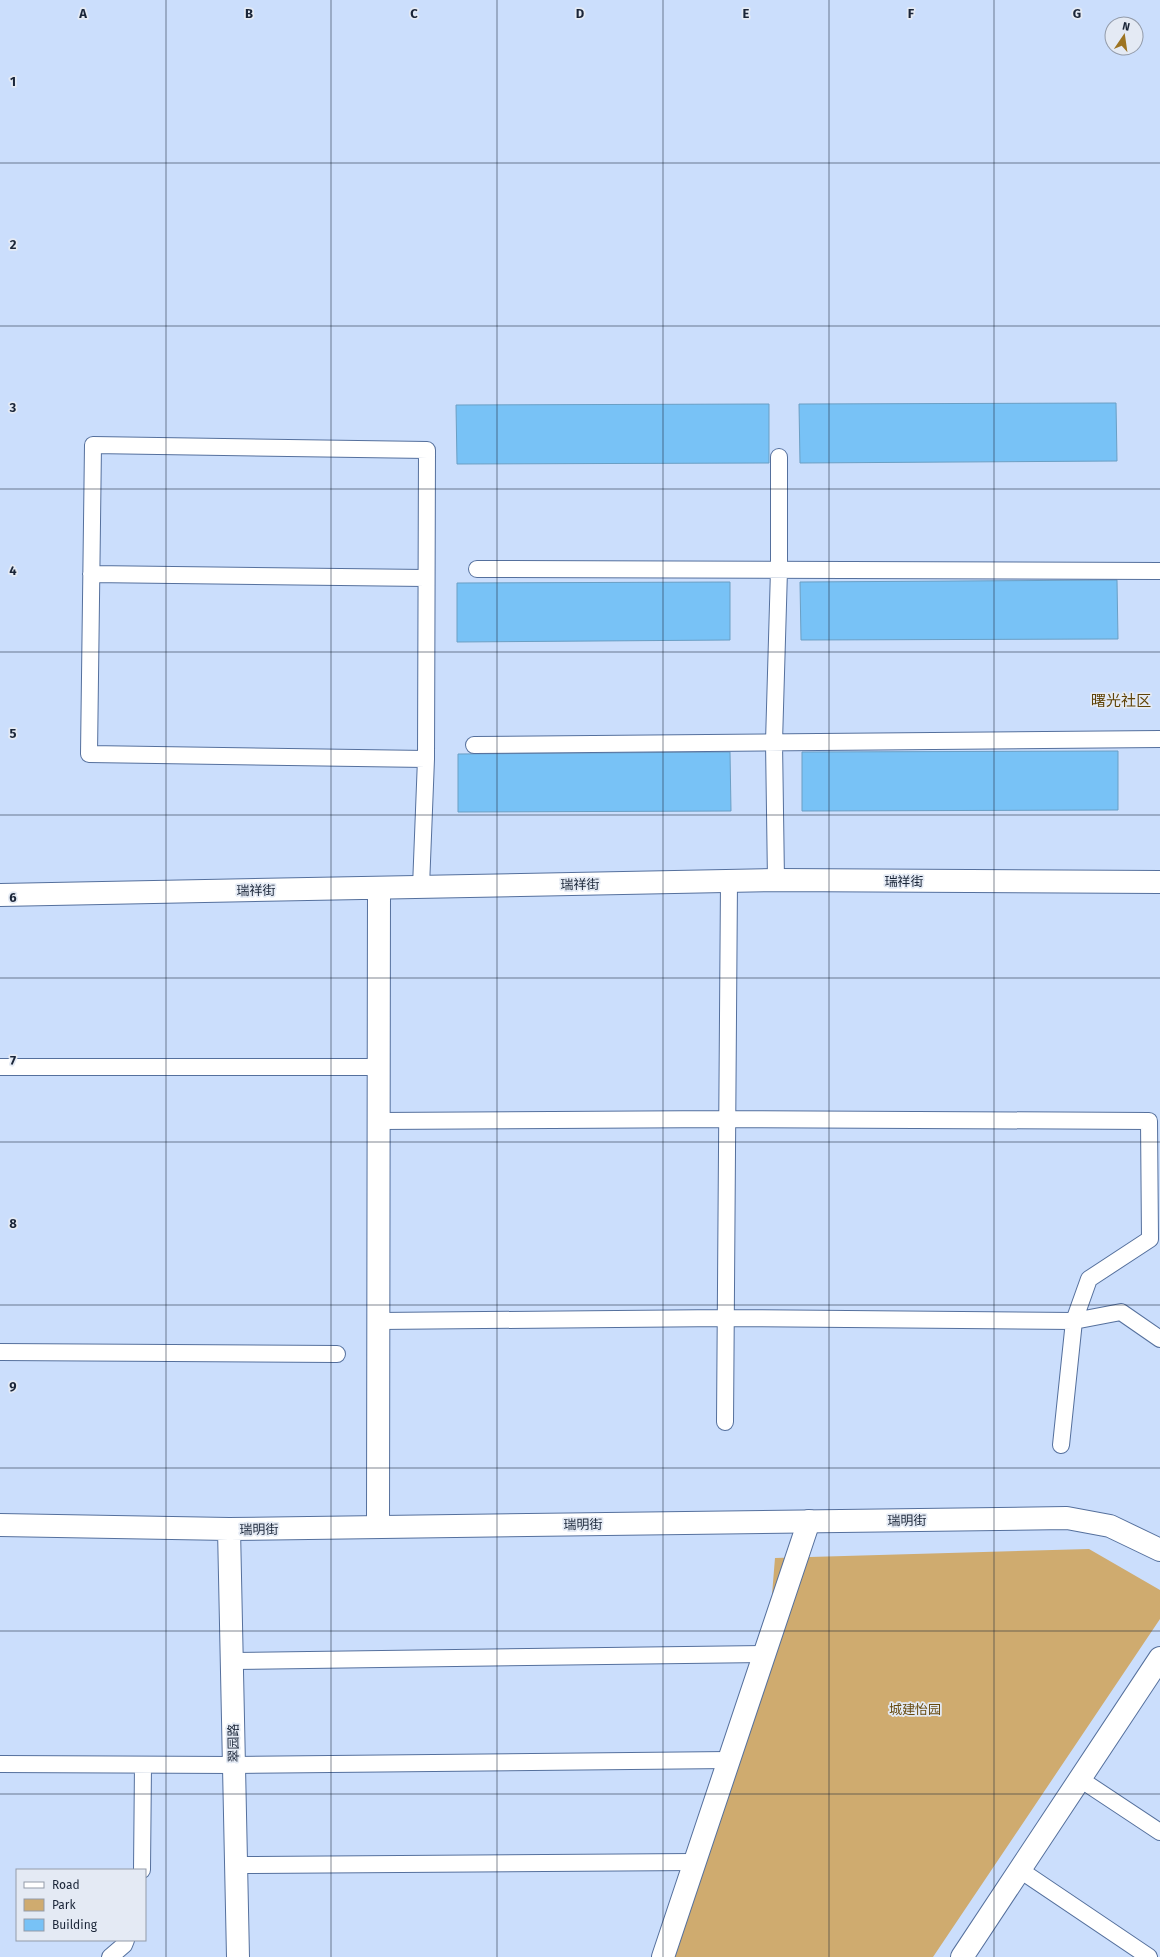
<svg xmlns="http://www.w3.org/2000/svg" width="1160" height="1957" font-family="'Fira Sans','Noto Sans SC',sans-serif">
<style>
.green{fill:#cfab6f}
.building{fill:#78c2f6;stroke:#6b9fc4}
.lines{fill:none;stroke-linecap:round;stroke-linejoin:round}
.service-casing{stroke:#55709d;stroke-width:18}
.minor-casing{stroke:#55709d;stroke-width:24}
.tertiary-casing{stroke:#55709d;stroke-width:24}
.service{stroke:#fff;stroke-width:16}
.minor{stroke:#fff;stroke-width:22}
.tertiary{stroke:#fff;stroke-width:22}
.grid{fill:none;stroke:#1a2538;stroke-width:1;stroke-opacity:0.55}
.labels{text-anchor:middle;stroke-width:3.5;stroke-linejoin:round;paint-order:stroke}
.street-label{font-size:13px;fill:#1a2538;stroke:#e4eaf4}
.park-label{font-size:13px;fill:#674a10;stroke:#e4eaf4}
.quarter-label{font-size:15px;fill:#5f4307;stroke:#e4eaf4}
.grid-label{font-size:13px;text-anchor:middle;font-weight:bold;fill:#1a2538;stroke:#e4eaf4;stroke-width:3.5;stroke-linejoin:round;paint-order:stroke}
</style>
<rect width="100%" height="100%" fill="#cbdefc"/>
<!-- green -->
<path class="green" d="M 1089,1549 L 1160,1590 L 1160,1619 L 933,1957 L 660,1957 L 766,1668 L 775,1558 Z"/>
<!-- building -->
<path class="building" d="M 1116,403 L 1117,461 L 800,463 L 799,404 Z
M 769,404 L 769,463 L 457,464 L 456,405 Z
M 1117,580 L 1118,639 L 801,640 L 800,582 Z
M 730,582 L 730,640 L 457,642 L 457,583 Z
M 1118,751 L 1118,810 L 802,811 L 802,752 Z
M 730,752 L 731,811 L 458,812 L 458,754 Z"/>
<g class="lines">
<defs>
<path id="service" d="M 477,569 L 1160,571
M 91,574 L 425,578
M 474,745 L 1160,739
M 776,880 L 774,742 L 779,570 L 779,457
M 421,887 L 426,759 L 427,450 L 93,445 L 89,754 L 426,759
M 0,1067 L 379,1067
M 379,1121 L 727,1119 L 1149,1121 L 1150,1239 L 1089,1279 L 1074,1321 L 1061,1445
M 379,1321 L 725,1318 L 1074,1321 L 1121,1312 L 1160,1339
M 0,1352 L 337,1354
M 725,1422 L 729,881
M 231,1661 L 765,1654
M 0,1764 L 234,1765 L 729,1760
M 1080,1779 L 1160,1832
M 237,1865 L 695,1862
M 142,1870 L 143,1765
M 1020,1870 L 1149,1957
M 110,1957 L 124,1945 L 126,1940"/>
<path id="minor" d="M 0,895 L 776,880 L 1160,882
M 378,1527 L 379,888
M 663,1957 L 809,1521
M 962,1957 L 1160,1658"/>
<path id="tertiary" d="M 0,1525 L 229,1529 L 1067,1518 L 1110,1526 L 1160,1550
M 229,1529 L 238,1957"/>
</defs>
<!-- service casing -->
<use href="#service" class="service-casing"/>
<!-- minor casing -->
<use href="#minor" class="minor-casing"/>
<!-- tertiary casing -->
<use href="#tertiary" class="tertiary-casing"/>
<!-- service -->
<use href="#service" class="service"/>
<!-- minor -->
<use href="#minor" class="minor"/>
<!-- tertiary -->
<use href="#tertiary" class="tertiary"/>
</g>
<!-- grid -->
<path class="grid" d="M 166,0 L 166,1957M 331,0 L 331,1957M 497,0 L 497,1957M 663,0 L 663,1957M 829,0 L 829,1957M 994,0 L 994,1957M 0,163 L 1160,163M 0,326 L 1160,326M 0,489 L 1160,489M 0,652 L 1160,652M 0,815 L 1160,815M 0,978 L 1160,978M 0,1142 L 1160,1142M 0,1305 L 1160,1305M 0,1468 L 1160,1468M 0,1631 L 1160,1631M 0,1794 L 1160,1794"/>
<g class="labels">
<!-- street labels -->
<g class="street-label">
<text x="904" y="886">瑞祥街</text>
<text transform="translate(580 884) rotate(-1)" y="5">瑞祥街</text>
<text transform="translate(256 890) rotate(-1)" y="5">瑞祥街</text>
<text transform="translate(907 1520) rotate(-1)" y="5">瑞明街</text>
<text transform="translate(583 1524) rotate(-1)" y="5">瑞明街</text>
<text transform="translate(259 1529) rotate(-1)" y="5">瑞明街</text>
<text transform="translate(233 1743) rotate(-91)" y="5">翠园路</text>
</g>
<!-- park labels -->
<g class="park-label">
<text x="915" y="1714">城建怡园</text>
</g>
<!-- quarter labels -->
<g class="quarter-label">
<text x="1121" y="706">曙光社区</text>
</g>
</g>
<g class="grid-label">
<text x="83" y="18">A</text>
<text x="249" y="18">B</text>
<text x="414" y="18">C</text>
<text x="580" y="18">D</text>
<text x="746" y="18">E</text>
<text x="911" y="18">F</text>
<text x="1077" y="18">G</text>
<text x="13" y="86">1</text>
<text x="13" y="249">2</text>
<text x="13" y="412">3</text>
<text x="13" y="575">4</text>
<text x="13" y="738">5</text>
<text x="13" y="902">6</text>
<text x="13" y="1065">7</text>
<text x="13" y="1228">8</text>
<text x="13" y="1391">9</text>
</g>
<!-- legend -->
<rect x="16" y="1869" width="130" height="72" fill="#e4eaf4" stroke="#939ba9"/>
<rect x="24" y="1882" width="20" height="6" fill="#ffffff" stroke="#939ba9"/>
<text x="52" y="1889" font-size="12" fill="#1a2538">Road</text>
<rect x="24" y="1899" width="20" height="12" fill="#cfab6f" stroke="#939ba9"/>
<text x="52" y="1909" font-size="12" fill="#1a2538">Park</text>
<rect x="24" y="1919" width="20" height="12" fill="#78c2f6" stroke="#939ba9"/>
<text x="52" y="1929" font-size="12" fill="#1a2538">Building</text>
<!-- north arrow -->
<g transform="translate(1124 36) rotate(13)"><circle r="19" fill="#e4eaf4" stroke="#939ba9"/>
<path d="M0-3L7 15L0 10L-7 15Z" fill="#9d7422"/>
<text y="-6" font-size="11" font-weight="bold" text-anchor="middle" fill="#1a2538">N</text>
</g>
</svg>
